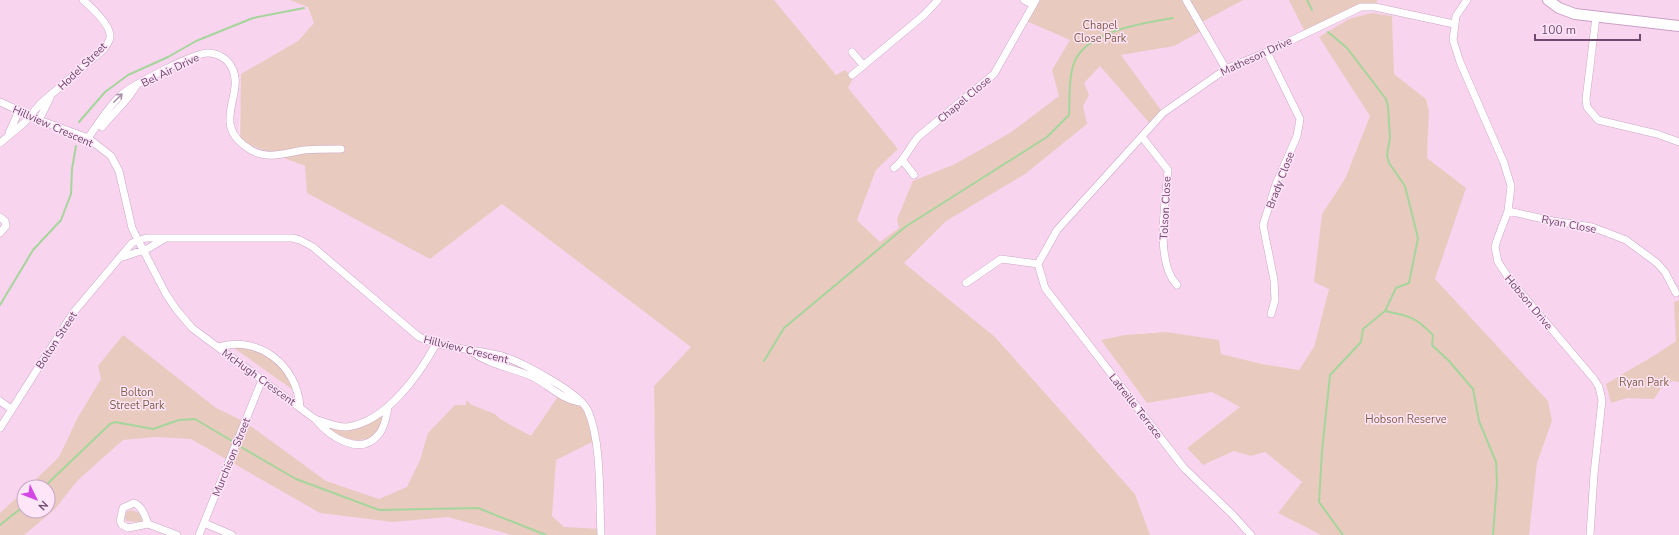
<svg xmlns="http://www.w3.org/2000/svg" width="1679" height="535" font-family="'Nunito Sans',sans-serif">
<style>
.residential{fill:#f8d4ef;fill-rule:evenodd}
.green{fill:#e8cabf}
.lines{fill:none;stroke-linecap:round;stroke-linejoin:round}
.stream{stroke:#a6d59c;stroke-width:2}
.street-casing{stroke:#cba7c7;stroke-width:8}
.secondary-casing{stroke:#caa0c5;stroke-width:12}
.street{stroke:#fff;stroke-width:7}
.secondary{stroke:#fff;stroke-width:10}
.oneway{stroke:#aa91a9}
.labels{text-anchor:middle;stroke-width:3;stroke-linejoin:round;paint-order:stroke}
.park-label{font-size:11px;fill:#825d46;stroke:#ffe5f8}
.street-label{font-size:11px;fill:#714870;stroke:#ffe5f8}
</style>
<rect width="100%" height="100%" fill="#fbe0f3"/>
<!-- residential -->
<path class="residential" d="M 0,0 L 292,0 L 308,7 L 314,23 L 298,41 L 243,73 L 238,139 L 305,166 L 430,259 L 502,204 L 691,347 L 654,386 L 656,535 L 0,535 ZM 24,487 L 48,487 L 48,511 L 24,511 Z
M 774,0 L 1679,0 L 1679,535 L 1529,535 L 1537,463 L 1552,421 L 1548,402 L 1435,279 L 1465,188 L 1427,158 L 1429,111 L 1426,99 L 1394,74 L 1392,16 L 1359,97 L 1370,116 L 1345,179 L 1322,214 L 1329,289 L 1314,347 L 1299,370 L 1262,364 L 1221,354 L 1156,332 L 1124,335 L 1101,340 L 1147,403 L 1212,392 L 1240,407 L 1187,448 L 1203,465 L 1234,451 L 1251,456 L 1265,452 L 1302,482 L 1278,513 L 1321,535 L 1150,535 L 1135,494 L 995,337 L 891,253 L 857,220 L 876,170 L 898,149 Z"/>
<!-- green -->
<path class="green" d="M 290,0 L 774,0 L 836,75 L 845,70 L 853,78 L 848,88 L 898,149 L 876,170 L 857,220 L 880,242 L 899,228 L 897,219 L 913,181 L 955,164 L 1010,133 L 1059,96 L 1052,70 L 1070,40 L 1024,20 L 1036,0 L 1243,0 L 1200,23 L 1203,30 L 1174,46 L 1121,55 L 1163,113 L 1152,126 L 1100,66 L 1084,83 L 1089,95 L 1083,106 L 1087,124 L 1025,174 L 946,221 L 904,263 L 995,337 L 1135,494 L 1150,535 L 656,535 L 654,386 L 691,347 L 502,204 L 430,259 L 307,193 L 305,166 L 240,141 L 241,74 L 298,41 L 314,23 L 308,7 Z
M 1289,0 L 1377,0 L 1375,7 L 1361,7 L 1305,32 Z
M 1372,13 L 1392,16 L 1394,74 L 1426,99 L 1429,111 L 1427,158 L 1466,188 L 1435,279 L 1548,401 L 1552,421 L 1537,463 L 1529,535 L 1321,535 L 1278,513 L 1302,482 L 1265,452 L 1251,456 L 1234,451 L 1203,465 L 1187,448 L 1240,407 L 1212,392 L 1147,403 L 1101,340 L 1124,335 L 1166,332 L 1219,340 L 1221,354 L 1262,364 L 1299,370 L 1314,347 L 1329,289 L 1314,282 L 1322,214 L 1345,179 L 1370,116 L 1319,37 L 1349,19 Z
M 1679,300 L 1679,382 L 1673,381 L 1661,388 L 1654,399 L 1627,398 L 1611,403 L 1606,384 L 1655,355 L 1676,341 L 1674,302 Z
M 123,335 L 216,408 L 245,422 L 326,481 L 379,499 L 407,487 L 420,460 L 428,433 L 455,405 L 466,405 L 466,400 L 472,405 L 495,414 L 500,419 L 531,436 L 559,395 L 588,410 L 596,440 L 556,460 L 552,516 L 564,527 L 601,529 L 601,535 L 512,535 L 448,517 L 393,522 L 320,513 L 191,439 L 156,437 L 123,440 L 78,480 L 55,509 L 24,535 L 0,535 L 0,513 L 24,491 L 24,511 L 48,511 L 48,487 L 28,487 L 59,457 L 78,417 L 101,379 L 98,366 Z
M 241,345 C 275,353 279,364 296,392 L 234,348 Z
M 381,415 L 383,417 C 382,420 382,426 380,429 C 369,447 335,441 326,424 L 334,429 Z
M 131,510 L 139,513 L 143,522 L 126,521 L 125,516 L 127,512 Z"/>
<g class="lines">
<!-- stream -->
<path class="stream" d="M 1307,0 L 1312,10
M 1328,32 L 1347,48 L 1386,99 L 1388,107 L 1390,137 L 1387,155 L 1389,163 L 1405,186 L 1418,238 L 1409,283 L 1396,288 L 1385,311 L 1363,329 L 1361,342 L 1330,375 L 1322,451 L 1319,502 L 1343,535
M 79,122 L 105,92 L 128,75 L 168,57 L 196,41 L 253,18 L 304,8
M 0,305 L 33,250 L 61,220 L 71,194 L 72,169 L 76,146
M 1385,311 C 1410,316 1415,317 1433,335 L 1432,345 L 1449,361 L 1473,389 L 1479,421 L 1496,462 L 1497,482 L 1493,535
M 764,361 L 784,328 L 905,227 L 1047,137 L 1069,115 C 1070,99 1068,79 1074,63 C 1086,31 1143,23 1173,18
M 241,447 L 296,479 L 379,510 L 478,508 L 546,535
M 44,487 L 110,424 L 115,422 L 153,429 L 179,420 L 195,419 L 232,441
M 0,525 L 24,506"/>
<defs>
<path id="street" d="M 1024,0 L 1033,5
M 1186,0 L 1226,69
M 1467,0 L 1456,16 L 1453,40 L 1460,62 L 1504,163 L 1511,186 L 1508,211 L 1497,240 L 1495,247 L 1498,262 L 1510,280 L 1594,379 L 1599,387 L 1602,400 L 1594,474 L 1590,535
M 1596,17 L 1586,99 L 1587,107 L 1598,120 L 1657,134 L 1679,142
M 852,52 L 863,65
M 1267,52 L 1300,119 L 1297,136 L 1276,184 L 1263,225 L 1274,280 L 1275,300 L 1271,314
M 852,75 L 924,15 L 938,0
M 0,102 L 39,120 L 88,138 L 111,156 L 119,171 L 132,228 L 138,240 L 166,294 L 176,309 L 192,328 L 315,419 C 325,422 337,428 347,427 C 386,422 419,375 436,344
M 39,120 L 50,98
M 102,127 C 113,113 127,102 136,86
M 9,133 L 19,111
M 1142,137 L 1168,170 C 1166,200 1154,261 1177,285
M 88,138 C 98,124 108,107 121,95 C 133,85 193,53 208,53 C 218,53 228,59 232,68 C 246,94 208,125 251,150 C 268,160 286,153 304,150 C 317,149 329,149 341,149
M 0,143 L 24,123 L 40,104 L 104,49 C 106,46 109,42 110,38 C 112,26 91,7 83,0
M 903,161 L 914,175
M 894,168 C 905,160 909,148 918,137 L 994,74 L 1036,0
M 1508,211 L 1553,221 L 1592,227 L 1626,240 L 1657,263 L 1665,272 L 1676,293
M 0,217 L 5,221 L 6,226 L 0,233
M 123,257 L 149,248 L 164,239
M 1038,264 L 1057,230 L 1163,113 L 1226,69 L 1267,52 L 1361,7 L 1375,7 L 1454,24
M 1038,264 L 1045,288 L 1184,468 L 1232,514 L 1251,535
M 966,283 L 1001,259 L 1038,264
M 218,347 C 259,335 297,365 300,407
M 472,352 C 490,365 513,368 533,377 C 549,385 561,399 579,402
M 0,401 L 11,409
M 315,419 C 329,436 360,458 379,434 C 385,427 386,417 388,408
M 0,428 L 73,313 L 132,243 L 146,238 L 292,238 L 300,240 L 313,247 L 419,337 C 445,349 474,349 502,356 C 521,362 581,393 588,411 C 602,443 599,499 601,535
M 204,523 L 232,535
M 148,524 C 145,516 142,506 134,503 L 123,508 L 120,521 L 122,525 L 128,528 L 148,524 L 177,535
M 199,535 L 262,380"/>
<path id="secondary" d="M 1548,0 L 1559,8 L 1575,14 L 1679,26"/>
</defs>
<!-- street casing -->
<use href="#street" class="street-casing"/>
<!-- secondary casing -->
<use href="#secondary" class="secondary-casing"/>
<!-- street -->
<use href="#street" class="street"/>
<!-- secondary -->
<use href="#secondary" class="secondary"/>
</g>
<!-- one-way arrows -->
<defs><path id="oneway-shaft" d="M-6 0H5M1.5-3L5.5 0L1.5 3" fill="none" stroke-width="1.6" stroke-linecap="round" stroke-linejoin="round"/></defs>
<use class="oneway" href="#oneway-shaft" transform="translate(118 98) rotate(-45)"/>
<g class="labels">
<!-- park labels -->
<g class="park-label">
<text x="1100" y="29">Chapel<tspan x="1100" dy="13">Close Park</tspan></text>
<text x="1644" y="386">Ryan Park</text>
<text x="137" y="396">Bolton<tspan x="137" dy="13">Street Park</tspan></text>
<text x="1406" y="423">Hobson Reserve</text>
</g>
<!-- street labels -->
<g class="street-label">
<text transform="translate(1256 56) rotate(-25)" y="4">Matheson Drive</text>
<text transform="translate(82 66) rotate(-44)" y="4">Hodel Street</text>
<text transform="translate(170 70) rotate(-26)" y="4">Bel Air Drive</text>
<text transform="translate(964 99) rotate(-40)" y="4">Chapel Close</text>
<text transform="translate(53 126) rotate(24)" y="4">Hillview Crescent</text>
<text transform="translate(1280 180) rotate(-69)" y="4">Brady Close</text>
<text transform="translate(1165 208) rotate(-87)" y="4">Tolson Close</text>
<text transform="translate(1569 224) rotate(11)" y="4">Ryan Close</text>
<text transform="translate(1529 302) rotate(50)" y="4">Hobson Drive</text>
<text transform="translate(56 340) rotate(-57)" y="4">Bolton Street</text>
<text transform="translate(466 349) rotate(14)" y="4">Hillview Crescent</text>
<text transform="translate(259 377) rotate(36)" y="4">McHugh Crescent</text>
<text transform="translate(1136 406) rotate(52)" y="4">Latreille Terrace</text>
<text transform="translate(231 457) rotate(-68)" y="4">Murchison Street</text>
</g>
</g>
<!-- north arrow -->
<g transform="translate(36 499) rotate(133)"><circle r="19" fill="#ffe5f8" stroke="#c6a6c2"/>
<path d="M0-3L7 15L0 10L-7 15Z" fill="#d446e4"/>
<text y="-6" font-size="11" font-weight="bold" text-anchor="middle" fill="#714870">N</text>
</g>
<!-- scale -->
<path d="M1535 34v6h105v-6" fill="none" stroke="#714870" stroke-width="2"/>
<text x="1541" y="34" font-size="12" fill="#714870" stroke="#ffe5f8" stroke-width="3" paint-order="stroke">100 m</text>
</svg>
